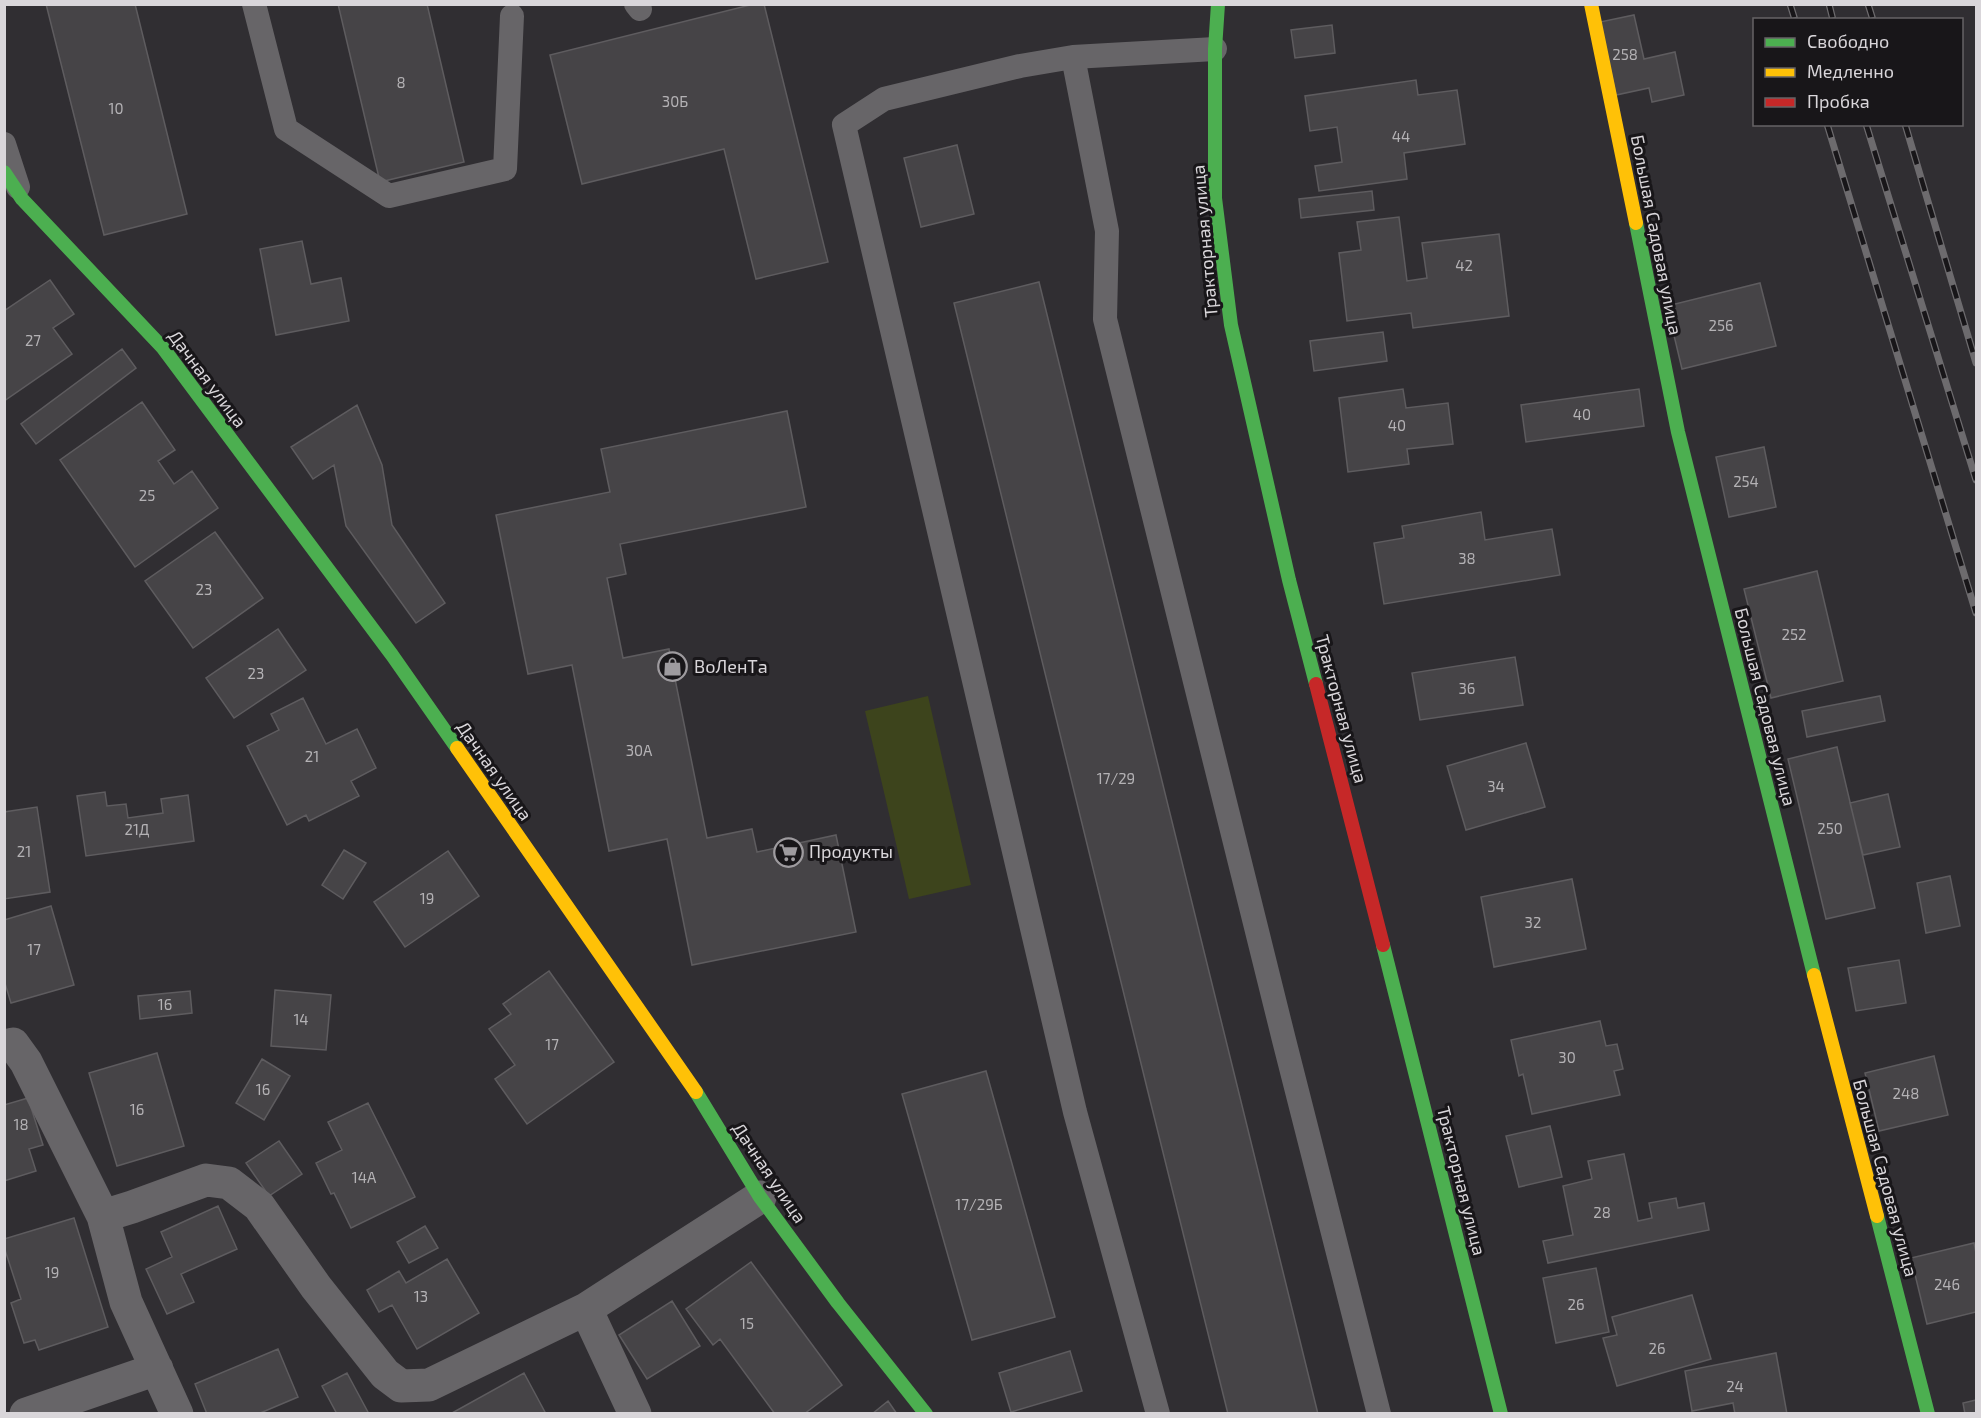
<svg xmlns="http://www.w3.org/2000/svg" width="1981" height="1418" font-family="'Exo 2',sans-serif">
<style>
.green{fill:#3d441c}
.building{fill:#464447;stroke:#5e5c5f;stroke-width:1.5}
.lines{fill:none;stroke-linecap:round;stroke-linejoin:round}
.lane{stroke:#676568;stroke-width:24}
.street{stroke:#676568;stroke-width:33}
.fast{stroke:#4caf50;stroke-width:14}
.slow{stroke:#ffc107;stroke-width:14}
.jam{stroke:#c62828;stroke-width:14}
.rail-casing{stroke:#6d6b6e;stroke-width:7}
.rail{stroke:#181619;stroke-width:4.5;stroke-dasharray:14;stroke-linecap:butt}
.labels{text-anchor:middle;stroke-width:6;stroke-linejoin:round;paint-order:stroke}
.number-label{font-size:15px;fill:#b4b2b5}
.street-label{font-size:18px;fill:#d9d6da;stroke:#181619}
.poi-label{font-size:18px;fill:#d9d6da;stroke:#181619;text-anchor:start}
</style>
<rect width="100%" height="100%" fill="#302e32"/>
<!-- green -->
<path class="green" d="M 928,696 L 971,885 L 909,899 L 865,711 Z"/>
<!-- building -->
<path class="building" d="M 46,4 L 135,4 L 187,214 L 104,235 Z
M 338,4 L 427,4 L 464,162 L 380,182 Z
M 754,4 L 764,4 L 828,262 L 756,279 L 724,149 L 582,184 L 550,55 Z
M 1634,15 L 1644,59 L 1675,52 L 1684,95 L 1652,102 L 1649,88 L 1616,95 L 1600,22 Z
M 1332,25 L 1335,53 L 1295,58 L 1291,30 Z
M 1416,80 L 1418,95 L 1457,90 L 1465,144 L 1404,153 L 1407,179 L 1319,191 L 1315,166 L 1342,162 L 1337,127 L 1310,131 L 1305,96 Z
M 957,145 L 974,214 L 921,227 L 904,158 Z
M 1372,191 L 1374,210 L 1301,218 L 1299,199 Z
M 1399,217 L 1407,281 L 1427,278 L 1422,243 L 1499,234 L 1509,316 L 1413,328 L 1411,313 L 1347,321 L 1339,253 L 1361,250 L 1357,222 Z
M 302,241 L 311,284 L 341,278 L 349,321 L 276,335 L 260,249 Z
M 50,280 L 74,314 L 53,328 L 72,354 L 4,401 L 4,311 Z
M 1039,282 L 1233,1069 L 1318,1414 L 1228,1414 L 1148,1092 L 954,303 Z
M 1760,283 L 1776,346 L 1682,369 L 1667,306 Z
M 1383,332 L 1387,361 L 1314,371 L 1310,341 Z
M 122,349 L 136,368 L 36,444 L 21,424 Z
M 1403,389 L 1406,408 L 1448,403 L 1453,444 L 1407,449 L 1409,464 L 1348,472 L 1339,398 Z
M 1639,389 L 1644,426 L 1526,442 L 1521,405 Z
M 142,402 L 175,450 L 158,461 L 174,484 L 192,471 L 218,508 L 135,567 L 60,460 Z
M 357,405 L 382,465 L 392,525 L 445,603 L 416,623 L 346,526 L 334,465 L 313,479 L 291,447 Z
M 787,411 L 806,507 L 620,544 L 626,574 L 607,578 L 623,658 L 669,649 L 707,838 L 752,829 L 757,852 L 836,835 L 856,932 L 692,965 L 667,839 L 609,851 L 572,665 L 528,674 L 496,515 L 610,492 L 601,449 Z
M 1764,447 L 1776,507 L 1729,517 L 1716,457 Z
M 1481,512 L 1485,540 L 1552,529 L 1560,575 L 1384,604 L 1374,543 L 1404,538 L 1402,526 Z
M 215,532 L 263,598 L 193,648 L 145,581 Z
M 1817,571 L 1843,681 L 1771,698 L 1744,589 Z
M 278,629 L 306,670 L 234,718 L 206,678 Z
M 1515,657 L 1523,705 L 1420,720 L 1412,673 Z
M 1880,696 L 1885,721 L 1807,737 L 1802,711 Z
M 303,698 L 326,744 L 357,729 L 376,768 L 351,781 L 359,796 L 309,821 L 306,815 L 287,825 L 247,746 L 279,730 L 271,714 Z
M 1526,743 L 1545,807 L 1466,830 L 1447,766 Z
M 1837,747 L 1875,908 L 1826,919 L 1788,759 Z
M 105,792 L 107,806 L 126,804 L 128,818 L 163,813 L 161,799 L 188,795 L 194,841 L 86,856 L 77,796 Z
M 1888,794 L 1900,847 L 1863,855 L 1850,803 Z
M 37,807 L 50,892 L 4,899 L 4,812 Z
M 344,850 L 366,863 L 343,899 L 322,885 Z
M 448,851 L 479,896 L 405,947 L 374,902 Z
M 1950,876 L 1960,926 L 1926,933 L 1917,883 Z
M 1572,879 L 1586,949 L 1494,967 L 1481,897 Z
M 51,906 L 74,985 L 11,1003 L 4,980 L 4,920 Z
M 1899,960 L 1906,1003 L 1856,1011 L 1848,968 Z
M 549,971 L 614,1062 L 527,1124 L 495,1079 L 515,1065 L 489,1029 L 511,1014 L 503,1004 Z
M 275,990 L 331,995 L 326,1050 L 271,1046 Z
M 190,991 L 192,1013 L 140,1019 L 138,996 Z
M 1600,1021 L 1606,1046 L 1617,1044 L 1623,1069 L 1614,1071 L 1620,1095 L 1532,1114 L 1523,1074 L 1519,1076 L 1511,1040 Z
M 157,1053 L 184,1146 L 117,1166 L 89,1073 Z
M 1934,1056 L 1948,1115 L 1879,1131 L 1865,1073 Z
M 262,1059 L 290,1076 L 264,1120 L 236,1103 Z
M 986,1071 L 1055,1317 L 972,1340 L 902,1094 Z
M 28,1098 L 43,1145 L 29,1149 L 36,1171 L 4,1181 L 4,1105 Z
M 368,1103 L 415,1197 L 351,1228 L 334,1193 L 331,1194 L 316,1163 L 342,1150 L 328,1122 Z
M 1550,1126 L 1562,1177 L 1519,1187 L 1506,1136 Z
M 279,1141 L 302,1174 L 269,1196 L 246,1163 Z
M 1624,1154 L 1638,1221 L 1652,1218 L 1649,1203 L 1676,1198 L 1678,1208 L 1704,1203 L 1709,1230 L 1548,1263 L 1543,1241 L 1573,1235 L 1563,1186 L 1592,1179 L 1588,1161 Z
M 218,1206 L 237,1249 L 181,1274 L 194,1302 L 167,1314 L 146,1269 L 172,1257 L 161,1232 Z
M 74,1218 L 108,1327 L 39,1350 L 35,1340 L 24,1343 L 11,1303 L 21,1299 L 4,1247 L 4,1239 Z
M 425,1226 L 438,1248 L 409,1263 L 397,1242 Z
M 1974,1243 L 1976,1253 L 1976,1312 L 1927,1324 L 1911,1258 Z
M 447,1259 L 479,1313 L 417,1349 L 392,1305 L 379,1312 L 367,1290 L 399,1271 L 406,1283 Z
M 751,1262 L 842,1385 L 804,1414 L 775,1414 L 720,1339 L 713,1345 L 686,1309 Z
M 1596,1268 L 1609,1332 L 1556,1343 L 1543,1278 Z
M 1692,1295 L 1711,1359 L 1617,1386 L 1603,1338 L 1617,1335 L 1612,1317 Z
M 672,1301 L 700,1346 L 647,1379 L 619,1335 Z
M 278,1349 L 298,1397 L 258,1414 L 207,1414 L 195,1384 Z
M 1070,1351 L 1082,1391 L 1011,1412 L 999,1373 Z
M 1776,1353 L 1787,1414 L 1735,1414 L 1733,1403 L 1692,1411 L 1685,1371 Z
M 347,1373 L 369,1414 L 337,1414 L 322,1386 Z
M 524,1373 L 546,1414 L 452,1414 L 452,1413 Z
M 1976,1400 L 1976,1414 L 1965,1414 L 1963,1403 Z
M 888,1401 L 897,1414 L 872,1414 Z"/>
<g class="lines">
<!-- lane -->
<path class="lane" d="M 254,4 L 286,129 L 389,196 L 505,169 L 512,16
M 636,4 L 640,9
M 1073,57 L 1107,231 L 1105,319 L 1284,1040 L 1379,1414
M 4,144 L 18,187
M 1158,1414 L 1075,1112 L 844,125 L 884,99 L 1020,66 L 1073,57 L 1215,49"/>
<!-- street -->
<path class="street" d="M 4,1046 L 13,1044 L 26,1062 L 103,1216 L 126,1302 L 177,1414
M 103,1216 L 132,1207 L 206,1180 L 229,1183 L 259,1206 L 316,1287 L 385,1374 L 401,1386 L 429,1385 L 586,1309 L 760,1197
M 586,1309 L 635,1414
M 26,1414 L 157,1369"/>
<!-- fast -->
<path class="fast" d="M 1218,4 L 1215,49 L 1215,198 L 1231,325 L 1289,580 L 1316,684
M 4,172 L 22,199 L 163,348 L 392,655 L 457,748
M 1636,223 L 1678,432 L 1814,975
M 1383,945 L 1501,1414
M 696,1092 L 760,1197 L 838,1303 L 926,1414
M 1877,1216 L 1928,1414"/>
<!-- slow -->
<path class="slow" d="M 1591,4 L 1636,223
M 457,748 L 696,1092
M 1814,975 L 1877,1216"/>
<!-- jam -->
<path class="jam" d="M 1316,684 L 1383,945"/>
<defs>
<path id="rail" d="M 1790,4 L 1795,20
M 1829,4 L 1833,20
M 1868,4 L 1873,20
M 1827,124 L 1976,613
M 1866,124 L 1976,480
M 1905,124 L 1976,363"/>
</defs>
<!-- rail casing -->
<use href="#rail" class="rail-casing"/>
<!-- rail -->
<use href="#rail" class="rail"/>
</g>
<!-- icons -->
<defs>
<symbol id="shop-ring" viewBox="-11 -11 22 22"><circle r="9.5" fill="#181619" stroke="#9e9b9f" stroke-width="1.5"/><path d="M-5-2.5h2.3a2.7 3.5 0 0 1 5.4 0H5L5.5 6h-11ZM-1.5-2.5h3a1.5 2.3 0 0 0-3 0Z" fill="#9e9b9f"/></symbol>
<symbol id="supermarket-ring" viewBox="-11 -11 22 22"><circle r="9.5" fill="#181619" stroke="#9e9b9f" stroke-width="1.5"/><path d="M-6-5.5h2.5l.6 2H6L4.5 2H-2.5L-4.4-4H-6ZM-1.5 3.2a1.3 1.3 0 1 0 .1 0ZM3 3.2a1.3 1.3 0 1 0 .1 0Z" fill="#9e9b9f"/></symbol>
</defs>
<g fill-rule="evenodd">
<use href="#shop-ring" x="656" y="650" width="33" height="33"/>
<use href="#supermarket-ring" x="772" y="836" width="33" height="33"/>
</g>
<g class="labels">
<!-- number labels -->
<g class="number-label">
<text x="1625" y="60">258</text>
<text x="401" y="88">8</text>
<text x="675" y="107">30Б</text>
<text x="116" y="114">10</text>
<text x="1401" y="142">44</text>
<text x="1464" y="271">42</text>
<text x="1721" y="331">256</text>
<text x="33" y="346">27</text>
<text x="1582" y="420">40</text>
<text x="1397" y="431">40</text>
<text x="1746" y="487">254</text>
<text x="147" y="501">25</text>
<text x="1467" y="564">38</text>
<text x="204" y="595">23</text>
<text x="1794" y="640">252</text>
<text x="256" y="679">23</text>
<text x="1467" y="694">36</text>
<text x="639" y="756">30А</text>
<text x="312" y="762">21</text>
<text x="1116" y="784">17/29</text>
<text x="1496" y="792">34</text>
<text x="1830" y="834">250</text>
<text x="137" y="835">21Д</text>
<text x="24" y="857">21</text>
<text x="427" y="904">19</text>
<text x="1533" y="928">32</text>
<text x="34" y="955">17</text>
<text x="165" y="1010">16</text>
<text x="301" y="1025">14</text>
<text x="552" y="1050">17</text>
<text x="1567" y="1063">30</text>
<text x="263" y="1095">16</text>
<text x="1906" y="1099">248</text>
<text x="137" y="1115">16</text>
<text x="21" y="1130">18</text>
<text x="364" y="1183">14А</text>
<text x="979" y="1210">17/29Б</text>
<text x="1602" y="1218">28</text>
<text x="52" y="1278">19</text>
<text x="1947" y="1290">246</text>
<text x="421" y="1302">13</text>
<text x="1576" y="1310">26</text>
<text x="747" y="1329">15</text>
<text x="1657" y="1354">26</text>
<text x="1735" y="1392">24</text>
</g>
<!-- street labels -->
<g class="street-label">
<text transform="translate(1656 235) rotate(79)" y="6">Большая Садовая улица</text>
<text transform="translate(1205 241) rotate(-95)" y="6">Тракторная улица</text>
<text transform="translate(207 379) rotate(53)" y="6">Дачная улица</text>
<text transform="translate(1765 707) rotate(76)" y="6">Большая Садовая улица</text>
<text transform="translate(1341 709) rotate(75)" y="6">Тракторная улица</text>
<text transform="translate(494 771) rotate(55)" y="6">Дачная улица</text>
<text transform="translate(769 1173) rotate(56)" y="6">Дачная улица</text>
<text transform="translate(1885 1178) rotate(75)" y="6">Большая Садовая улица</text>
<text transform="translate(1461 1181) rotate(76)" y="6">Тракторная улица</text>
</g>
<!-- poi labels -->
<g class="poi-label">
<text x="694" y="673">ВоЛенТа</text>
<text x="809" y="858">Продукты</text>
</g>
</g>
<!-- border -->
<rect width="1981" height="1418" fill="none" stroke="#d9d6da" stroke-width="12"/>
<!-- legend -->
<rect x="1753" y="18" width="210" height="108" fill="#181619" stroke="#656366" stroke-width="1.5"/>
<rect x="1765" y="38" width="30" height="9" fill="#4caf50" stroke="#656366" stroke-width="1.5"/>
<text x="1807" y="48" font-size="18" fill="#d9d6da">Свободно</text>
<rect x="1765" y="68" width="30" height="9" fill="#ffc107" stroke="#656366" stroke-width="1.5"/>
<text x="1807" y="78" font-size="18" fill="#d9d6da">Медленно</text>
<rect x="1765" y="98" width="30" height="9" fill="#c62828" stroke="#656366" stroke-width="1.5"/>
<text x="1807" y="108" font-size="18" fill="#d9d6da">Пробка</text>
</svg>
